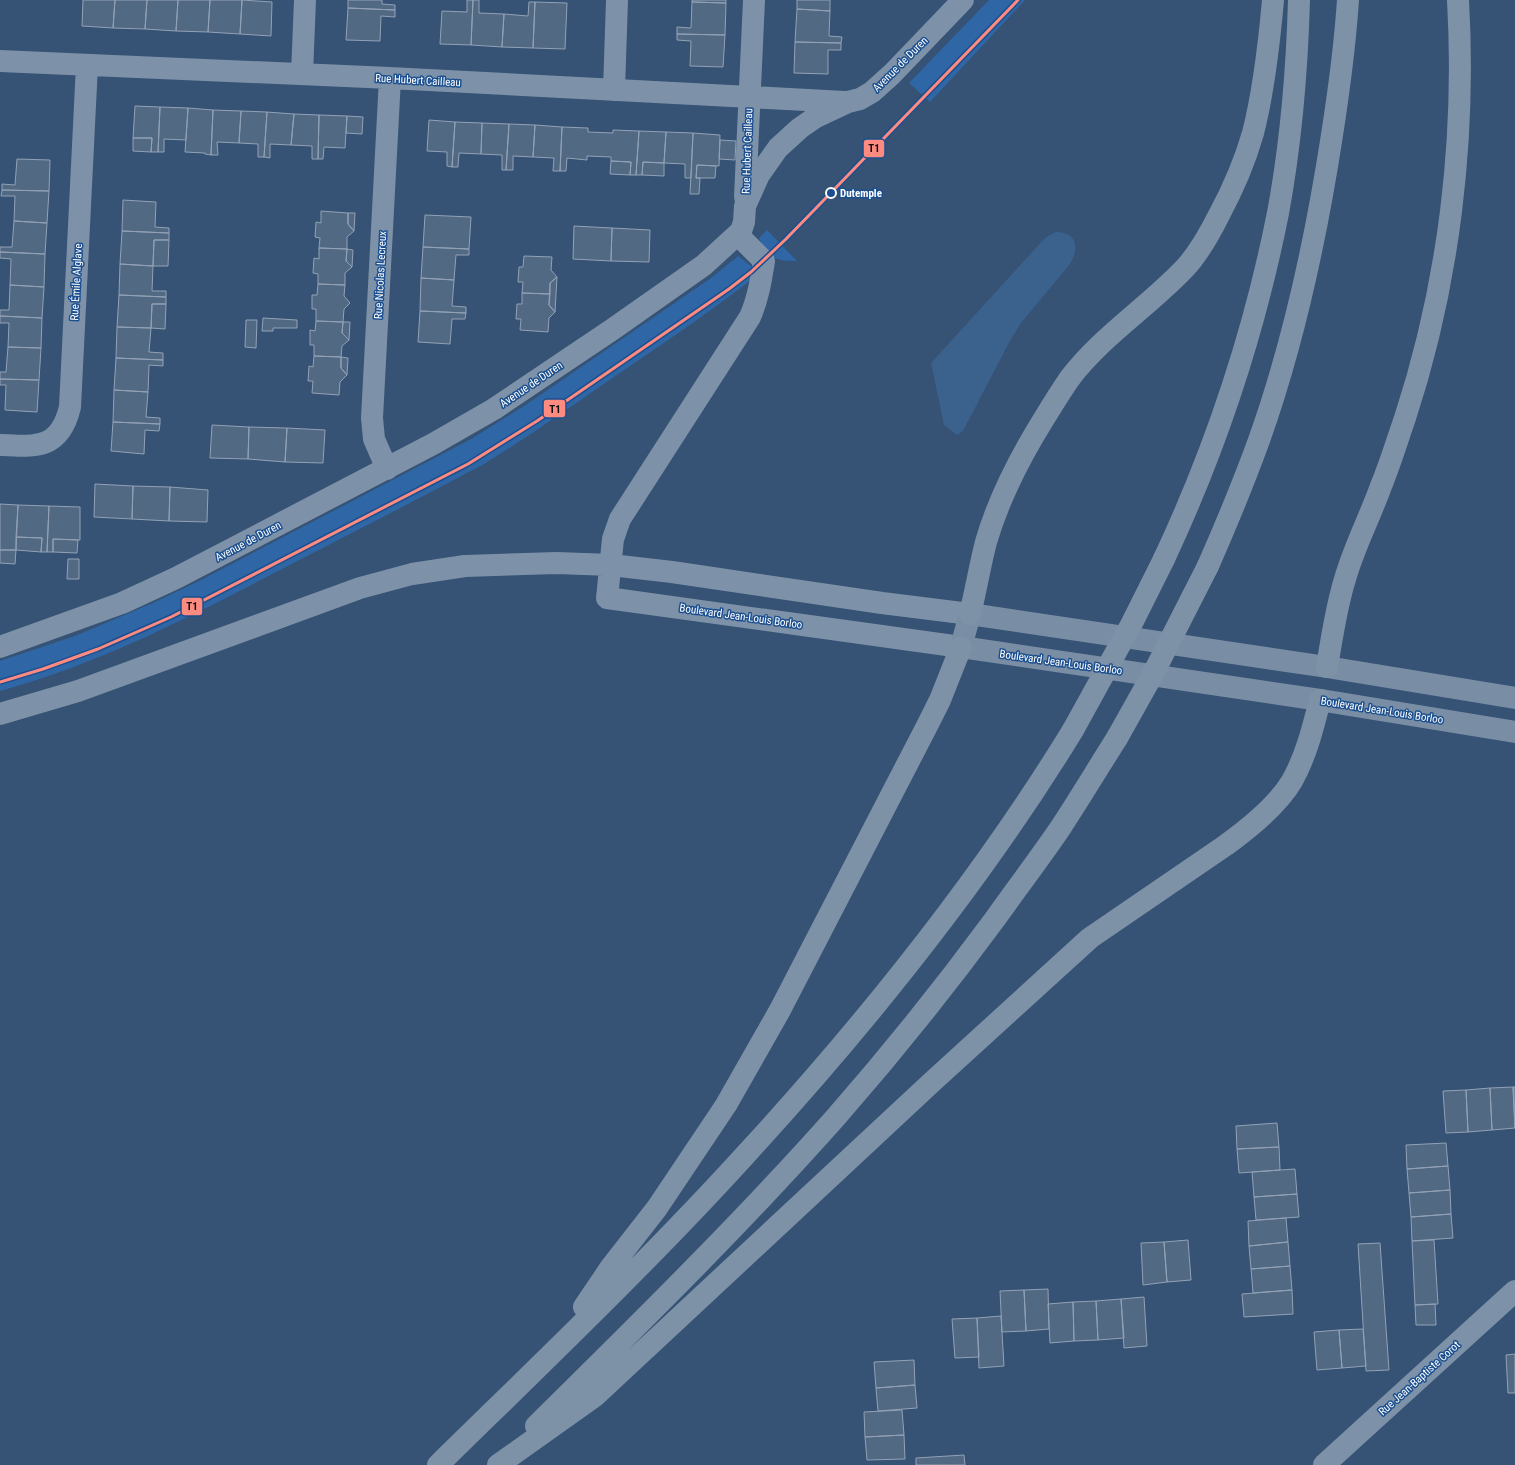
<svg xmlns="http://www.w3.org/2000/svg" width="1515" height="1465" font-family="'Roboto Condensed',sans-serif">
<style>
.green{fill:#2f66a5}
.water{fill:#3b618d}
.building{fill:#526984;stroke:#92a2b6}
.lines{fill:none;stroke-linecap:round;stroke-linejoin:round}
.minor{stroke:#7d92a8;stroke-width:22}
.secondary{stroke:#798da4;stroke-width:22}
.motorway{stroke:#7e92a7;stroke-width:22}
.motorway-bridge{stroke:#7e92a7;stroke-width:22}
.tram-1-casing{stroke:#1b4f8f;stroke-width:6}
.tram-1{stroke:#ff8a80;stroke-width:3}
.stop-dot{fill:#1b4f8f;stroke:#fff;stroke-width:2}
.labels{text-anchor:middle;stroke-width:3;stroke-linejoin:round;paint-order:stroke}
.street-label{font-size:11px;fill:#fff;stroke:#1b4f8f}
.stop-label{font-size:11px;font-weight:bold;fill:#fff;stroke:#1b4f8f;text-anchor:start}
.line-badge{stroke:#1b4f8f;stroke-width:1.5}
.pale-badge-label{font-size:11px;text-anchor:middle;font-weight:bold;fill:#111}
</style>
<rect width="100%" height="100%" fill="#365274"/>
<!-- green -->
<path class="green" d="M 989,0 L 1025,0 L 930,102 L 909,83 Z
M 767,230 L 797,261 C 776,261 769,259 759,238 Z
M 738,256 L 760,273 C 712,311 661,345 611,379 C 569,408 528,437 484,464 C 417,500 348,535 280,570 C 190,617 99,664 0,691 L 0,661 L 75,636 L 155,602 L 201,580 L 471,439 L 527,404 L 711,278 Z"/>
<!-- water -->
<path class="water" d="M 1056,232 C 1078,232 1079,249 1070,264 L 1021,323 L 1011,339 L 963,431 L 957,435 L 944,425 L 931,363 L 1045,238 L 1052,234 Z"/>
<!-- building -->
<path class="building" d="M 83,0 L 115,0 L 113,28 L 82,26 Z
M 115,0 L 147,0 L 145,29 L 113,28 Z
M 147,0 L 178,0 L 176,31 L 145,29 Z
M 178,0 L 210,0 L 208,32 L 176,31 Z
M 210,0 L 242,0 L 240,34 L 208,32 Z
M 242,0 L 272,2 L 271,36 L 240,34 Z
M 348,0 L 382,0 L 382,4 L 395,5 L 395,10 L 348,8 Z
M 467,0 L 473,0 L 471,45 L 440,44 L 442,11 L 467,12 Z
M 473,0 L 479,0 L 479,13 L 504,14 L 502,47 L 471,45 Z
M 692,0 L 726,0 L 726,3 L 692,2 Z
M 797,0 L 830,0 L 830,11 L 797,9 Z
M 529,2 L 535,2 L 533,48 L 502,47 L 504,14 L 528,16 Z
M 535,2 L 567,3 L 565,49 L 533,48 Z
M 692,2 L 726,3 L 725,35 L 677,34 L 677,27 L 691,28 Z
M 348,8 L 395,10 L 395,17 L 381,16 L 380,41 L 346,40 Z
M 797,9 L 830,11 L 829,36 L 842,37 L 841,43 L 795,42 Z
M 677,34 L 725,35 L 723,67 L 690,66 L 691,41 L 677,40 Z
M 795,42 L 841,43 L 841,50 L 828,50 L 828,74 L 794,73 Z
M 135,106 L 160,107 L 158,152 L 151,152 L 152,138 L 133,138 Z
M 160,107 L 188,108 L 186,140 L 164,139 L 164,152 L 158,152 Z
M 188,108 L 213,110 L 211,155 L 205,154 L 205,153 L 185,152 Z
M 213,110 L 241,111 L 239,143 L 217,142 L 218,155 L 211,155 Z
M 241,111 L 267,112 L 264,157 L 258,157 L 258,144 L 239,143 Z
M 267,112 L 294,114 L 291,145 L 270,144 L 270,158 L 264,157 Z
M 294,114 L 319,115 L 318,159 L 312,159 L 312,146 L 291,145 Z
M 319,115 L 347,116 L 345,148 L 324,147 L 323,159 L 318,159 Z
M 347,116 L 363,117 L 362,134 L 346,133 Z
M 429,120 L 455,122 L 452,167 L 447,166 L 447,152 L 427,151 Z
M 455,122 L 482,123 L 481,154 L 459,153 L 458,167 L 452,167 Z
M 482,123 L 509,124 L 506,170 L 502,170 L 502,155 L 481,154 Z
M 509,124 L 535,125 L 533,157 L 513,156 L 513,170 L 506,170 Z
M 535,125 L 562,127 L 560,171 L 553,171 L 554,158 L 533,157 Z
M 562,127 L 588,128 L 588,132 L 613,133 L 613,130 L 639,131 L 636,175 L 630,175 L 631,162 L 611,161 L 611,157 L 587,156 L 587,160 L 567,158 L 566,171 L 560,171 Z
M 639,131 L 666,132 L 664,163 L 643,162 L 642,175 L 636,175 Z
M 666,132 L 693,133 L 691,178 L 685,178 L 685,164 L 664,163 Z
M 693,133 L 720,135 L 719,166 L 697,165 L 696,178 L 700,178 L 699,194 L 690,194 Z
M 133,138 L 152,138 L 151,152 L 133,151 Z
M 720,140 L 736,141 L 735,160 L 719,159 Z
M 17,159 L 50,160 L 49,191 L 2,190 L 2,184 L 15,185 Z
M 611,161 L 631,162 L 630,175 L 610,174 Z
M 643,162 L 664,163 L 664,176 L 642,175 Z
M 697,165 L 716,166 L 715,178 L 696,178 Z
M 2,190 L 49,191 L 47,223 L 14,221 L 15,196 L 1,196 Z
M 123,200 L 156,202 L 155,227 L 169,228 L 169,233 L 122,231 Z
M 321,211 L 348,213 L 348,224 L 354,231 L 347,237 L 347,249 L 319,248 L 320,238 L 315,237 L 316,222 L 321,223 Z
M 348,213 L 355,213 L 354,231 L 348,224 Z
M 425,215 L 471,217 L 469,249 L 423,247 Z
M 14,221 L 47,223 L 45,254 L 0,252 L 0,247 L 12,247 Z
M 574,226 L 612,228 L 611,261 L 573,259 Z
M 612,228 L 650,230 L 649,262 L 611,261 Z
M 122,231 L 169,233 L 169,240 L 154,240 L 153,266 L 120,264 Z
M 154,240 L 169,240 L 168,266 L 153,266 Z
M 423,247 L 469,249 L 469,255 L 456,255 L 454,280 L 421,278 Z
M 319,248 L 347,249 L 346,261 L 352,267 L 345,273 L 345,285 L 318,284 L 318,274 L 313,273 L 314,258 L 319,259 Z
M 347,249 L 353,250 L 352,267 L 346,261 Z
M 0,252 L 45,254 L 44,287 L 10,285 L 11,259 L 0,258 Z
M 524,256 L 552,257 L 551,270 L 557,277 L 550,283 L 550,294 L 522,293 L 523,282 L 518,282 L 519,267 L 523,267 Z
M 120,264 L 153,266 L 152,291 L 166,291 L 166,297 L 119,295 Z
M 557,277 L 555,312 L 549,305 L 550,283 Z
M 421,278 L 454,280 L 452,306 L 466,307 L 466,313 L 420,311 Z
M 318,284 L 345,285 L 344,296 L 350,303 L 344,309 L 343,322 L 316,321 L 316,309 L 312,309 L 312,295 L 317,295 Z
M 10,285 L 44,287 L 42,318 L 0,316 L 0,310 L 9,310 Z
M 522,293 L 550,294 L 549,305 L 555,312 L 549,318 L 548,332 L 520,330 L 521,319 L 516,319 L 517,304 L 522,304 Z
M 119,295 L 166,297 L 166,304 L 152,304 L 151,328 L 117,327 Z
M 152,304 L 166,304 L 165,329 L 151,328 Z
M 420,311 L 466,313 L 465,319 L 452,319 L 450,344 L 418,342 Z
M 0,316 L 42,318 L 41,348 L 8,347 L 9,323 L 0,323 Z
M 263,318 L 297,320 L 297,328 L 273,328 L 273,331 L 262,331 Z
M 246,320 L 257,320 L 256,348 L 245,347 Z
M 316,321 L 343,322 L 342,333 L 349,340 L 342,346 L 341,357 L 314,356 L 314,345 L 310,345 L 310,330 L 315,331 Z
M 343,322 L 350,322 L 349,340 L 342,333 Z
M 117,327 L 151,328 L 149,352 L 163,353 L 163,360 L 116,358 Z
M 8,347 L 41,348 L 39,380 L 0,379 L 0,372 L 6,372 Z
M 314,356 L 341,357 L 341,368 L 347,375 L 340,382 L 339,395 L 312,393 L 313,381 L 308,381 L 309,366 L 313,367 Z
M 341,357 L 348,358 L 347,375 L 341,368 Z
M 116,358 L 163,360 L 163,366 L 149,365 L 148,392 L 114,390 Z
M 0,379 L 39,380 L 37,412 L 5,410 L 6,385 L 0,385 Z
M 114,390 L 148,392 L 146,417 L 160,418 L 160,424 L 113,422 Z
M 113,422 L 160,424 L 159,431 L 145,430 L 144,454 L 111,451 Z
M 212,425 L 249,427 L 248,459 L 210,458 Z
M 249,427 L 287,428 L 285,462 L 248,459 Z
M 287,428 L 325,430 L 323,463 L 285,462 Z
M 95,484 L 133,486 L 132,519 L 94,517 Z
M 133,486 L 170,487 L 169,521 L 132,519 Z
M 170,487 L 208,490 L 207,522 L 169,521 Z
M 0,504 L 18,505 L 16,550 L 0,550 Z
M 18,505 L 49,506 L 47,552 L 41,552 L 42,538 L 16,537 Z
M 49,506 L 80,507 L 80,540 L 53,539 L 53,552 L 47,552 Z
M 16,537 L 42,538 L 41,552 L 16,550 Z
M 53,539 L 78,540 L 77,553 L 53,552 Z
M 0,550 L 16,550 L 15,564 L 0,563 Z
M 68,559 L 79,559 L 79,579 L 67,579 Z
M 1513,1087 L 1515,1128 L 1492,1130 L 1490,1088 Z
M 1513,1087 L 1515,1087 L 1515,1128 Z
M 1490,1088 L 1492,1130 L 1468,1132 L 1466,1090 Z
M 1466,1090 L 1468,1132 L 1446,1133 L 1443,1091 Z
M 1277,1123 L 1279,1147 L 1237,1149 L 1236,1126 Z
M 1446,1143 L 1448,1166 L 1407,1169 L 1406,1145 Z
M 1279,1147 L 1280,1170 L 1239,1173 L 1237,1149 Z
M 1448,1166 L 1450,1190 L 1409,1193 L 1407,1169 Z
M 1295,1169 L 1297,1194 L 1254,1197 L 1252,1172 Z
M 1450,1190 L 1451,1214 L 1411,1217 L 1409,1193 Z
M 1297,1194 L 1299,1217 L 1256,1220 L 1254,1197 Z
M 1451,1214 L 1453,1238 L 1412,1241 L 1411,1217 Z
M 1286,1218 L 1288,1242 L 1249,1246 L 1248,1221 Z
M 1188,1240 L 1191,1280 L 1167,1282 L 1164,1242 Z
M 1434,1240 L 1438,1304 L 1415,1305 L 1412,1241 Z
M 1164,1242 L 1167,1282 L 1143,1285 L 1141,1243 Z
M 1288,1242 L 1290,1266 L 1251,1269 L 1249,1246 Z
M 1380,1243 L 1389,1370 L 1366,1371 L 1358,1244 Z
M 1290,1266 L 1292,1290 L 1253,1293 L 1251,1269 Z
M 1048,1289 L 1049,1329 L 1026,1331 L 1024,1290 Z
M 1024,1290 L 1026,1331 L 1002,1332 L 1000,1291 Z
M 1292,1290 L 1293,1314 L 1244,1317 L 1242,1294 Z
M 1144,1297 L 1147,1346 L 1124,1348 L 1121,1299 Z
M 1121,1299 L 1124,1338 L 1098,1340 L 1096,1301 Z
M 1096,1301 L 1098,1340 L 1074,1341 L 1073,1302 Z
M 1073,1302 L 1074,1341 L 1050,1343 L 1048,1304 Z
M 1435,1304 L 1436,1325 L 1416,1325 L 1415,1305 Z
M 1001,1316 L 1004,1366 L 979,1368 L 977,1318 Z
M 977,1318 L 979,1357 L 955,1358 L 952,1319 Z
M 1363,1329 L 1366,1366 L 1342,1368 L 1339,1330 Z
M 1339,1330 L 1342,1368 L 1317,1370 L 1314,1332 Z
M 1515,1354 L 1515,1393 L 1508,1393 L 1506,1355 Z
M 914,1360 L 915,1385 L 876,1388 L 874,1362 Z
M 915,1385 L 917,1408 L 878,1411 L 876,1388 Z
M 902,1410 L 904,1435 L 865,1437 L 864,1412 Z
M 904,1435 L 905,1459 L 867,1460 L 865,1437 Z
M 964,1455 L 965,1465 L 916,1465 L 916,1458 Z"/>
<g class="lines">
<!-- minor -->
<path class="minor" d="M 0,61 L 390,78 L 845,102
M 302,74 L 305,0
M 614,90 L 617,0
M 745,197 L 754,0
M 738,235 L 764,261 C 761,280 758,299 750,317 L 620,519 L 613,539 L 607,598 L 961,647
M 0,445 C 37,447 60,449 70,407 L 87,65
M 387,469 L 374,439 L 372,418 L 390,78
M 0,647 L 122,603 L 176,578 L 433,444 L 494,409 L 613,329 L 704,265 L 741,231 L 744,222 L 745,206 L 759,175 L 778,148 L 800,128 L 816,117 L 848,102 L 860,99 L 872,92 L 892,74 L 963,0
M 0,714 L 78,691 L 360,588 L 412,574 L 465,566 L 557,563 L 611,565 L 672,572 L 882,603 L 970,614
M 1324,1465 L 1515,1291"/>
<!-- secondary -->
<path class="secondary" d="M 1515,698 L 1327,667 L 970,614 L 961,647 L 1320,700 L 1515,732"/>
<!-- motorway -->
<path class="motorway" d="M 1164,559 C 1216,448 1254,334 1278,213 C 1291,143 1297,71 1299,0
M 1208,566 C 1226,525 1243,484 1258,443 C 1294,343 1316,239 1332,135 C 1339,90 1345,45 1348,0
M 970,614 C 976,590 980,565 986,542 C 999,497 1020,457 1045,417 C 1053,404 1061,391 1070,378 C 1102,336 1148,307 1185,268 C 1199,253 1210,233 1219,215 C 1233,189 1245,161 1253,133 C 1264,90 1269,45 1273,0
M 1327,667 C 1332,637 1336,608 1345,579 C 1354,547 1370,517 1381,486 C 1390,464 1397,441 1405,418 C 1449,284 1466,140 1458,0
M 584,1307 L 611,1267 L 657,1208 L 726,1105 L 780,1010 L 928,724 L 940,700 L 961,647
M 536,1426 C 638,1325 741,1224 836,1117 C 892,1053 945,987 995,919 C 1017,888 1040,858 1061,827 C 1080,798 1098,768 1117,738
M 438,1465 C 543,1362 649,1261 748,1152 C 868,1021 980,882 1073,730
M 498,1465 L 595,1396 L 932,1082 L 1090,938 L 1226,845 C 1248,829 1278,805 1292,781 C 1306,756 1313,728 1320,700"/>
<!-- motorway-bridge -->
<path class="motorway-bridge" d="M 1073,730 L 1132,623 L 1164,559
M 1117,738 L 1154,672 L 1208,566"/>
<defs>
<path id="tram-1" d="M 0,682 L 43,669 L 98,649 L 171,617 L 468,464 L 537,421 L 729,289 L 751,272 L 786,239 L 1018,0"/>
</defs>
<!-- tram-1 casing -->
<use href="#tram-1" class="tram-1-casing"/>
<!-- tram-1 -->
<use href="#tram-1" class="tram-1"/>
</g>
<!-- markers -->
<circle class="stop-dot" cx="831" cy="193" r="5"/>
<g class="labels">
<!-- street labels -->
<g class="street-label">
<text transform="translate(900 64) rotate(-45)" y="4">Avenue de Duren</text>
<text transform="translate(418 80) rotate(3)" y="4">Rue Hubert Cailleau</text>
<text transform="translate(747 151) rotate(-88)" y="4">Rue Hubert Cailleau</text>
<text transform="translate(380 275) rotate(-87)" y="4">Rue Nicolas Lecreux</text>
<text transform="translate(76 282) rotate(-87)" y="4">Rue Émile Alglave</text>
<text transform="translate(531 384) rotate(-34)" y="4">Avenue de Duren</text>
<text transform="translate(248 541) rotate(-28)" y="4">Avenue de Duren</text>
<text transform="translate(741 616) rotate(8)" y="4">Boulevard Jean-Louis Borloo</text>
<text transform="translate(1061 662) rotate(8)" y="4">Boulevard Jean-Louis Borloo</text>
<text transform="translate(1382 710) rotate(9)" y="4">Boulevard Jean-Louis Borloo</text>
<text transform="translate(1419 1378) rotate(-42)" y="4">Rue Jean-Baptiste Corot</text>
</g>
<!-- stop labels -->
<g class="stop-label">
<text x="840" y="197">Dutemple</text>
</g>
</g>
<g class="line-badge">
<rect x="863" y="139" width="22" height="19" rx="4" fill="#ff8a80"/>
<rect x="543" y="399" width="23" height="19" rx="4" fill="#ff8a80"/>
<rect x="181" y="597" width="22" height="19" rx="4" fill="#ff8a80"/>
</g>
<g class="pale-badge-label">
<text x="874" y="152">T1</text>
<text x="555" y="413">T1</text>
<text x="192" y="610">T1</text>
</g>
</svg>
